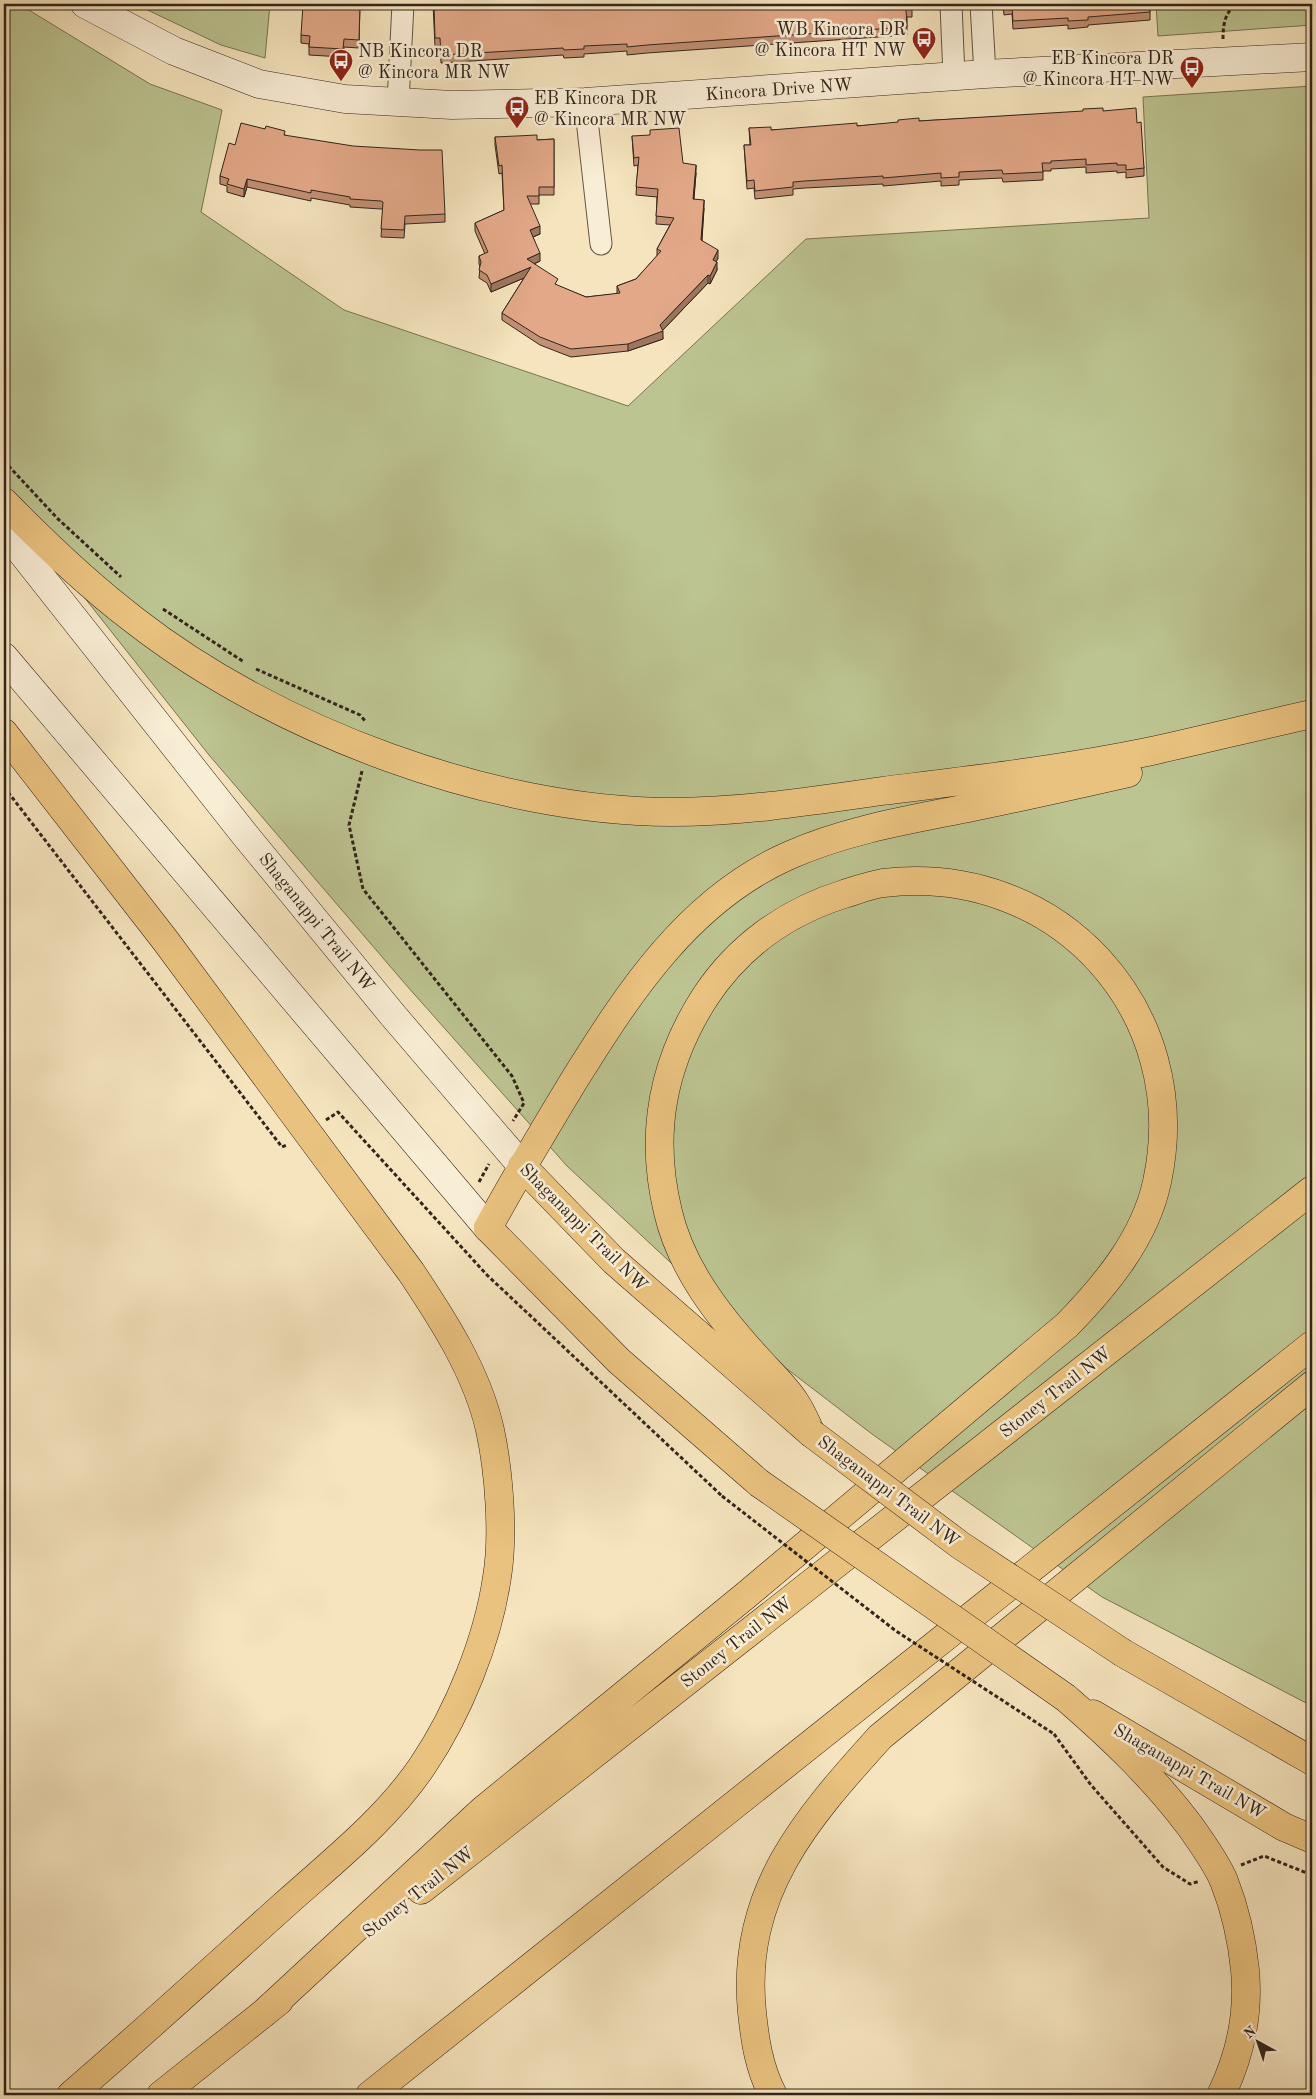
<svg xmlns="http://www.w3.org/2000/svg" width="1316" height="2099" font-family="'Old Standard TT',serif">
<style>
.green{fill:#bcc491;stroke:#787456}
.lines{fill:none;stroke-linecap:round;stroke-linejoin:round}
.street-casing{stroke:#645544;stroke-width:23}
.secondary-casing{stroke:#33251b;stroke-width:29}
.primary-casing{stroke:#33251b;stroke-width:29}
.highway-casing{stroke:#33251b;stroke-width:29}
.path{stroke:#33251b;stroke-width:3;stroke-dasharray:4 2.5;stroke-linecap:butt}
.street{stroke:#f8edd5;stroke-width:21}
.secondary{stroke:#f8edd5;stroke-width:28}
.primary{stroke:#eac27f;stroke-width:28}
.highway{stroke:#eac27f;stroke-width:28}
.primary-bridge-casing{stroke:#33251b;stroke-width:29;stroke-linecap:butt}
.path-bridge{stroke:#33251b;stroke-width:3;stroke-dasharray:4 2.5;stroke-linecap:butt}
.primary-bridge{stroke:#eac27f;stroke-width:28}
.wall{fill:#c29075;stroke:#33251b}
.shaded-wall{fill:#9e765f;stroke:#33251b}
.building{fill:#e2a888;stroke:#33251b}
.labels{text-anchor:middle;stroke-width:5;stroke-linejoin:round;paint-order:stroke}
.poi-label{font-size:18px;fill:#33251b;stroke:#f8edd5;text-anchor:end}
.street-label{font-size:18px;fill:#33251b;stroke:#f8edd5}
</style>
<rect width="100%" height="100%" fill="#f5e4be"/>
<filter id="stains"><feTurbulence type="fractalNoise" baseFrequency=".004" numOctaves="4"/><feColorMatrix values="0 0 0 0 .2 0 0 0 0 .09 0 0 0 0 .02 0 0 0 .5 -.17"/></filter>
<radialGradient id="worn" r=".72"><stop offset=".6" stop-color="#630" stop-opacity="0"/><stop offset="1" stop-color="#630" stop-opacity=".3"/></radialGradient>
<!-- green -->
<path class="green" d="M 4,4 L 19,4 L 150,84 L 222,110 L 201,212 L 344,310 L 628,406 L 806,239 L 1149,218 L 1143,97 L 1312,86 L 1312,1706 L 1102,1597 L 872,1434 L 774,1359 L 567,1166 L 407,986 L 209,755 L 4,496 Z
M 135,4 L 270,4 L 265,58 L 221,45 Z
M 1156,4 L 1312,4 L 1312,25 L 1158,36 Z"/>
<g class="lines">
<defs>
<path id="street" d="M 951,4 L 954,77
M 981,4 L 985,74
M 398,102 L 403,4
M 585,102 L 601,244"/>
<path id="secondary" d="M 85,4 L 174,51 L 259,84 L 345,99 L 452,105 L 585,102 L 985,74 L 1312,57
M 4,530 L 245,835 L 391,1013 L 522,1166
M 4,657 L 488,1228"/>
<path id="primary" d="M 522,1166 L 614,1261 L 810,1432
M 488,1228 L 619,1361 L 759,1483
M 1123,1653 L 1312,1761
M 1093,1714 L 1284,1827 L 1312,1839"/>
<path id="highway" d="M 4,502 C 45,544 87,584 134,620 C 276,731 491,811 671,812 C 742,812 812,801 882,791 C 970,780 1059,770 1147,752 C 1202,740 1257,726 1312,714
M 4,733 L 165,940 L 411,1272 C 443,1320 477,1372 490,1430 C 499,1471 504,1536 497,1577 C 488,1640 458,1713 423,1765 C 387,1819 332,1862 283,1906 C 213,1969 143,2033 71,2095
M 488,1228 C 515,1178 544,1130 573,1082 C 629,992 689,899 790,855 C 847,830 908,820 968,808 C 1022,797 1075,785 1128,773
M 1066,1698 C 1112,1738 1153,1777 1190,1826 C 1202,1843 1216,1862 1224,1881 C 1235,1909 1242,1940 1245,1970 C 1249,2013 1240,2056 1221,2095
M 421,1890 L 1312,1190
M 264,2013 L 483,1810 L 745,1596 L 1067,1325 C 1106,1285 1145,1238 1157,1182 C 1194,1011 1057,862 883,883 C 870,885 857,890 844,894 C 786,912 738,947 705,997 C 662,1064 649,1134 668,1212 C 681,1268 718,1315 755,1356 C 768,1371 785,1386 795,1402 C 802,1412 806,1423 811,1433
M 161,2095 L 279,2001
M 370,2095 L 1312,1345
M 773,2095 C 759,2068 755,2041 752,2012 C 740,1893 806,1819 880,1737 L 1312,1385"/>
</defs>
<!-- street casing -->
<use href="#street" class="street-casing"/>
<!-- secondary casing -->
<use href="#secondary" class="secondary-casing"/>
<!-- primary casing -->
<use href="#primary" class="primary-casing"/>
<!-- highway casing -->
<use href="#highway" class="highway-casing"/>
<!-- path -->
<path class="path" d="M 4,11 L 11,4
M 1223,39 C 1223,24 1225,13 1236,4
M 4,461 L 57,518 L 121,577
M 163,609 L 244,662
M 256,669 L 360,715 L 366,722
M 362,771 L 349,825 L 363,889 L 512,1076 L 524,1103 L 513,1121
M 4,787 L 282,1147 L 287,1145
M 326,1120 L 338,1112 L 487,1275 L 722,1496
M 479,1182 L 489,1164
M 1054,1734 L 1091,1785 L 1163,1867 L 1190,1884 L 1200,1881
M 1241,1865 L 1264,1856 L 1312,1875"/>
<!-- street -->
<use href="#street" class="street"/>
<!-- secondary -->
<use href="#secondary" class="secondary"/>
<!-- primary -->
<use href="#primary" class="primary"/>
<!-- highway -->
<use href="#highway" class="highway"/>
<defs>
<path id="primary-bridge" d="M 811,1433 L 960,1545 L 1123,1653
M 759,1483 L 1066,1698"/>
</defs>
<!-- primary-bridge casing -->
<use href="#primary-bridge" class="primary-bridge-casing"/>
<!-- path-bridge -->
<path class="path-bridge" d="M 722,1496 L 896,1631 L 1054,1734"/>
<!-- primary-bridge -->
<use href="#primary-bridge" class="primary-bridge"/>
</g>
<!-- wall -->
<path class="wall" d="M 360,4 L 359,48 L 344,47 L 343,57 L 309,55 L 309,44 L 301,43 L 301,35 Z
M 433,4 L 912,4 L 912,17 L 907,17 L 907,35 L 647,53 L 627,55 L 627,51 L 584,54 L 584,57 L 564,58 L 563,55 L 441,63 L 440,46 L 435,46 Z
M 1003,4 L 1150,4 L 1150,20 L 1088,25 L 1088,27 L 1068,29 L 1068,25 L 1013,29 L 1012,14 L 1004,15 Z
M 1103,111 L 1137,123 L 1144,168 L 1144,176 L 1126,178 L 1126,172 L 1117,173 L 1117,171 L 1086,173 L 1086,167 L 1051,169 L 1051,171 L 1043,171 L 1043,180 L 1003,182 L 1002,178 L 959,180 L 959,185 L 941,186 L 941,181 L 883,186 L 883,184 L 805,188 L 793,189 L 793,195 L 755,199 L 754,188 L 747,189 L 744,145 L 750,145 L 749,128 L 771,130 L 857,126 L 919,121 Z
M 265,129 L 285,135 L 445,214 L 445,222 L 405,224 L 404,238 L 381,237 L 383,209 L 381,209 L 350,207 L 350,205 L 311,198 L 311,201 L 247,187 L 244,197 L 227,192 L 227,186 L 220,184 L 220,176 L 235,145 Z
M 632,136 L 683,163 L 696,173 L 694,199 L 704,208 L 702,241 L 718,258 L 716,262 L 717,270 L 710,284 L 708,283 L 662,331 L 663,339 L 628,351 L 571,357 L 540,345 L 502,320 L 502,313 L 524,278 L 491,292 L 487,283 L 479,278 L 480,267 L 479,264 L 479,256 L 485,254 L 475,231 L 475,223 L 504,210 L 502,173 L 499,174 L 495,145 L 495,137 L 537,140 L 554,139 L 554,195 L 539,195 L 539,204 L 530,204 L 540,234 L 533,237 L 540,261 L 534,264 L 558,286 L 586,297 L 617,294 L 617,286 L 636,279 L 657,256 L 657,249 L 670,225 L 656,224 L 657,197 L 636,195 L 638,165 L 634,166 Z"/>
<!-- shaded-wall -->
<path class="shaded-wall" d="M 696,165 L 696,173 L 693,207 L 693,199 Z
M 247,179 L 247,187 L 244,197 L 244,189 Z
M 704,200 L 704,208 L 701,248 L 701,240 Z
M 540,226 L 540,234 L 530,238 L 530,230 Z
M 718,250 L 718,258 L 713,268 L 713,260 Z
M 540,253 L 540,261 L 527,267 L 527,259 Z
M 717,262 L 717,270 L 710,284 L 710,276 Z
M 531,267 L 531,275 L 491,292 L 491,284 Z
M 708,275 L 708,283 L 661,332 L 663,331 L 663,339 L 628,351 L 628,344 L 660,325 Z"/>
<!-- building -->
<path class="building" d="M 303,4 L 360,4 L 359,40 L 344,39 L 343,49 L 309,47 L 310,36 L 301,35 Z
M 434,4 L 912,4 L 912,9 L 906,9 L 907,27 L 647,45 L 627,47 L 627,44 L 584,46 L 584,49 L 564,50 L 563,48 L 441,55 L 440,38 L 435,38 Z
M 1004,4 L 1150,4 L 1150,12 L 1088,17 L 1088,20 L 1068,21 L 1068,18 L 1013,21 L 1012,6 L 1004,7 Z
M 1103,108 L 1103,111 L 1136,108 L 1137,123 L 1141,122 L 1144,168 L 1126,170 L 1126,165 L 1117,165 L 1117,163 L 1086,165 L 1086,159 L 1051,161 L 1051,163 L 1042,163 L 1043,172 L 1003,174 L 1002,170 L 959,172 L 959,177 L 941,178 L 941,173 L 883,178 L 883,176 L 805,181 L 793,182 L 793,187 L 755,191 L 754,180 L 747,181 L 744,145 L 751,145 L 749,128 L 771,127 L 771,130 L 857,123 L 857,126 L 898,122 L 898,120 L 919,118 L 919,121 L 1083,111 L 1083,109 Z
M 241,123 L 265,129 L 266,126 L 285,131 L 284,135 L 353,146 L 420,150 L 442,150 L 445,214 L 405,216 L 404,230 L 381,229 L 383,202 L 381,201 L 350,199 L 350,197 L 311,190 L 311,193 L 247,179 L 244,189 L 227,184 L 229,179 L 220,176 L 229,143 L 235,145 Z
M 679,128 L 683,163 L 696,165 L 693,199 L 704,200 L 701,240 L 718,250 L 713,260 L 717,262 L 710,276 L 708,275 L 660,325 L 663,331 L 628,344 L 571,349 L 540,337 L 502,313 L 531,267 L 491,284 L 487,275 L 479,270 L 481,262 L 479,256 L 488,252 L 475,223 L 504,210 L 502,165 L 499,166 L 495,137 L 537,135 L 537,140 L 554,139 L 554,187 L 539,187 L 539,196 L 527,196 L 540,226 L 530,230 L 540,253 L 527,259 L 558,279 L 555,284 L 586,297 L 620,293 L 617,286 L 636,279 L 661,251 L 657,249 L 674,218 L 656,216 L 658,189 L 636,187 L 639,157 L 634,158 L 632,136 L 650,135 L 650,130 Z"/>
<!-- icons -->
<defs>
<symbol id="bus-pin" viewBox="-11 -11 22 30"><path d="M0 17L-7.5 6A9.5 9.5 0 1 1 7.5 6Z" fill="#8f2418" stroke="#f8edd5"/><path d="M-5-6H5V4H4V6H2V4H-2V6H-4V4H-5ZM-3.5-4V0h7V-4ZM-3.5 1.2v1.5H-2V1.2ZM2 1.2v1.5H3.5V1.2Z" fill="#fff"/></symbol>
</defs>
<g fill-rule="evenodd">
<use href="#bus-pin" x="910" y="25" width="28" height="38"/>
<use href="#bus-pin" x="327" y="47" width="28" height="38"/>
<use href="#bus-pin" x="1178" y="54" width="28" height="38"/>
<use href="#bus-pin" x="503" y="94" width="28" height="38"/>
</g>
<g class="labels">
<!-- poi labels -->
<g class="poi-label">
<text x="906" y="35">WB Kincora DR<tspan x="906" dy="21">@ Kincora HT NW</tspan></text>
<text x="358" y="57" text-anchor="start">NB Kincora DR<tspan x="358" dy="21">@ Kincora MR NW</tspan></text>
<text x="1174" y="64">EB Kincora DR<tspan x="1174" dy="21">@ Kincora HT NW</tspan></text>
<text x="534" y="104" text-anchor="start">EB Kincora DR<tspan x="534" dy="21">@ Kincora MR NW</tspan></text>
</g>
<!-- street labels -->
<g class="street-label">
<text transform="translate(779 89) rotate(-4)" y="6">Kincora Drive NW</text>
<text transform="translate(317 922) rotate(51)" y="6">Shaganappi Trail NW</text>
<text transform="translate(584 1227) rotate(45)" y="6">Shaganappi Trail NW</text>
<text transform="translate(1055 1392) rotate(-38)" y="6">Stoney Trail NW</text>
<text transform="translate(889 1491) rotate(37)" y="6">Shaganappi Trail NW</text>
<text transform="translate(736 1642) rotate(-38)" y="6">Stoney Trail NW</text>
<text transform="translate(1190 1771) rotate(30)" y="6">Shaganappi Trail NW</text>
<text transform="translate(418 1892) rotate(-38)" y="6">Stoney Trail NW</text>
</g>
</g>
<!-- margin -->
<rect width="1316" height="2099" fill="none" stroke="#f5e4be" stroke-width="20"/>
<rect x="5" y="5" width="1306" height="2089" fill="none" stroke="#33251b" stroke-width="2.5"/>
<rect x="10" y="10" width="1296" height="2079" fill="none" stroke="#33251b"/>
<!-- north arrow -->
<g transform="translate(1258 2042) rotate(320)" stroke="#f8edd5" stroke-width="4" paint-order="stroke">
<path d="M0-4L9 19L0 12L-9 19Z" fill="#33251b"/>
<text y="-8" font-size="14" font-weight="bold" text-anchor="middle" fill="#33251b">N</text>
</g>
<rect width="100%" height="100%" filter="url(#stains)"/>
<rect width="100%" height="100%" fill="url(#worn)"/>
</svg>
